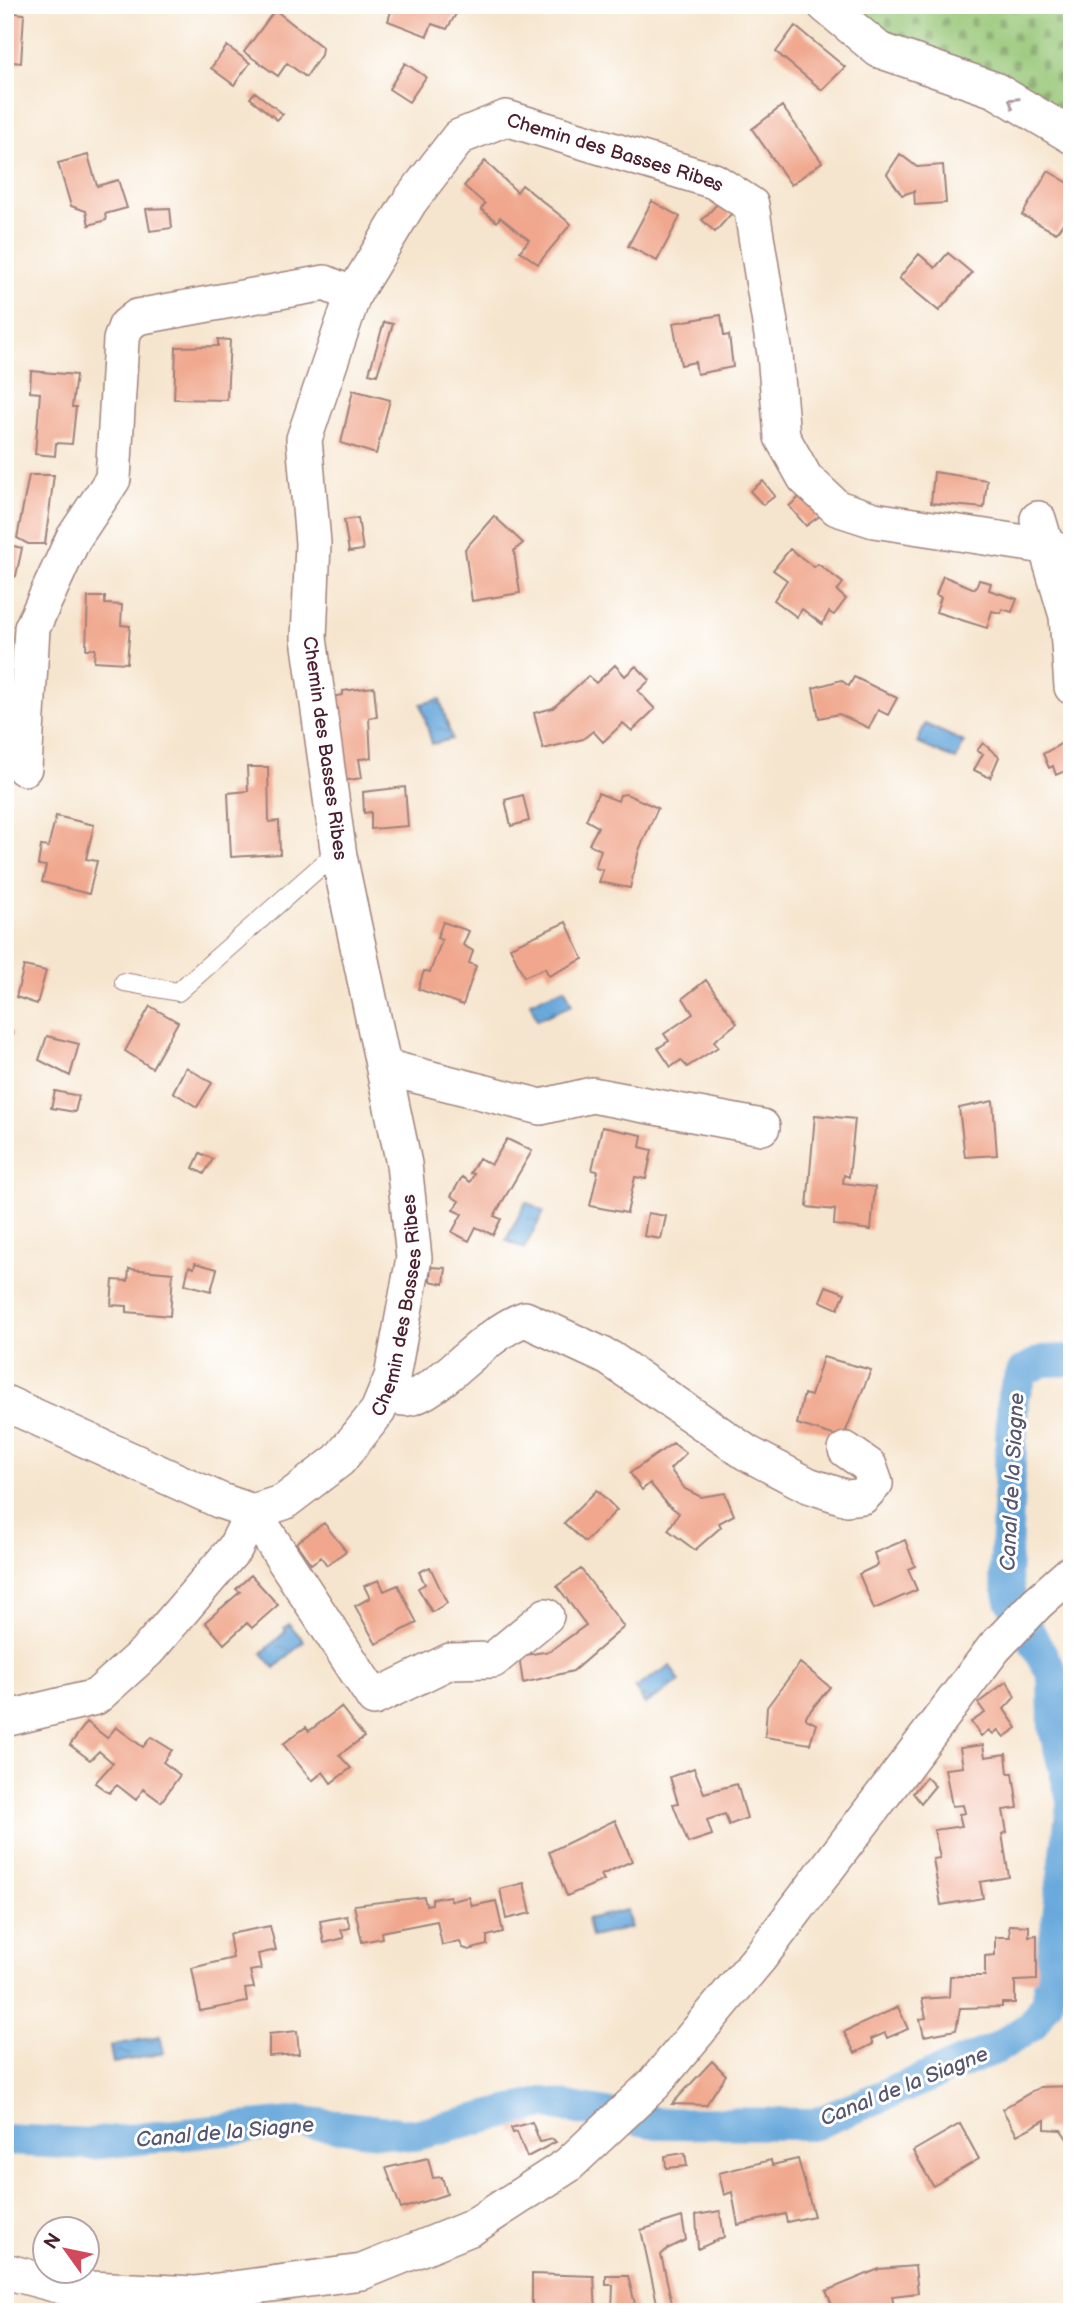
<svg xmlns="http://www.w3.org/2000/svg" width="1077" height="2317" font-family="'Balsamiq Sans',sans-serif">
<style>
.cemetery{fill:url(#cemetery-stones);stroke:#707250;stroke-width:2}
.water{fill:url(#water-ripples);stroke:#586483;stroke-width:2}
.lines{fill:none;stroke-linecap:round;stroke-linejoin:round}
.canal{stroke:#67a8db;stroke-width:32}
.building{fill:#f0a78d}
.lane-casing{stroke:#a0827c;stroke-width:20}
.street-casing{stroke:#a0827c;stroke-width:38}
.lane{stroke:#fff;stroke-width:18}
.street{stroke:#fff;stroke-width:35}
.oneway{stroke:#ae9aa0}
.labels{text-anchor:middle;stroke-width:6;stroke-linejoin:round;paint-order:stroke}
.street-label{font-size:19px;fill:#4a1f2b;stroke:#fff}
.water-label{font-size:21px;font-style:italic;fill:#565671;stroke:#fff}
</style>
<defs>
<pattern id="cemetery-stones" width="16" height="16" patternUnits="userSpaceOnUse" patternTransform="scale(1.75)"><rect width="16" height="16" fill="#95c575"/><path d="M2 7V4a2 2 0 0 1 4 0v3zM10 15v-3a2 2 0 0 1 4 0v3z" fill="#7c9f60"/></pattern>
<pattern id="water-ripples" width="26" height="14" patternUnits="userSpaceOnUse" patternTransform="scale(1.75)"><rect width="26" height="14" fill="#67a8db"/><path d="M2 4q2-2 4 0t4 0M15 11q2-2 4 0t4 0" fill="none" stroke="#5788b2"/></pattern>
</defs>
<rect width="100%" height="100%" fill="#fff"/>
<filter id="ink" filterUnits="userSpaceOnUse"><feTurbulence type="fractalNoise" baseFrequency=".0143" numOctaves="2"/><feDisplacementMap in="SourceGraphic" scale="14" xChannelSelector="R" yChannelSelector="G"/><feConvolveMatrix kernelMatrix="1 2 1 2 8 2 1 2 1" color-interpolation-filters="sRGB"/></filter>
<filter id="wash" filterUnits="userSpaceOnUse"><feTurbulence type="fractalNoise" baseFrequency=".00686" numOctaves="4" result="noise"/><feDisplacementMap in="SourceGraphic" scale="28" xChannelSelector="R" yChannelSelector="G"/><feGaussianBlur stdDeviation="1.57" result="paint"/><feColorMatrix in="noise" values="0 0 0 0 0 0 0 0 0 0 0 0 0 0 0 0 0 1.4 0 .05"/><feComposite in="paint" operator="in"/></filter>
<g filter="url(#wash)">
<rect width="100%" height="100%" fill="#f6e5ce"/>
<!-- cemetery -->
<path class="cemetery" d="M 840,5 L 1072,5 L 1072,126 L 884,42 Z"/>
<!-- water -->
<path class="water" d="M 440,699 L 452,739 L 432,744 L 421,704 Z
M 925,724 L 964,742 L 956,760 L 917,743 Z
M 565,988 L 572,1005 L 537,1020 L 530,1002 Z
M 526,1202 L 544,1212 L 524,1249 L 506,1240 Z
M 289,1624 L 304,1641 L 275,1668 L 262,1653 L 286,1631 L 284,1628 Z
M 670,1666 L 680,1682 L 645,1704 L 635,1688 Z
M 627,1910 L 631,1928 L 591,1937 L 587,1919 Z
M 160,2036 L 164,2053 L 113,2063 L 110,2046 Z"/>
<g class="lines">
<!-- canal -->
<path class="canal" d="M 1072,1360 L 1043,1361 L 1023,1371 L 1013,1396 L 1005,1576 L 1011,1600 L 1053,1675 L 1054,1728 L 1072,1799
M 5,2140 L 90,2144 L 301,2122 L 415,2135 L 544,2103 L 658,2123 L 815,2124 L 997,2048 L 1031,2026 L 1047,2002 L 1072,1806"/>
</g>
<g id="blocks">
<!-- building -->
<path class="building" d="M 393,5 L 455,5 L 452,13 L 456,14 L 447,29 L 432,24 L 427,36 L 388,21 Z
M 275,10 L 322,47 L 321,55 L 306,77 L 287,63 L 278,76 L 244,52 Z
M 5,12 L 24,14 L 21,63 L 5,61 Z
M 795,26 L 845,67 L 822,90 L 776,52 Z
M 227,46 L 250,63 L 234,85 L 211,68 Z
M 405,63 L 426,77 L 409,102 L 389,89 Z
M 255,92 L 283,114 L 277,120 L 250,98 Z
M 782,106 L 822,162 L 791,185 L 752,129 Z
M 900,154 L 917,167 L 943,165 L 946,203 L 915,205 L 914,191 L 902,195 L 887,174 Z
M 88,155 L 97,186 L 118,180 L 127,208 L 105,214 L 106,220 L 89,225 L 86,211 L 71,206 L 58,163 Z
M 485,161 L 517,192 L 522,185 L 571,224 L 538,264 L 520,251 L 529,240 L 500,217 L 497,222 L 481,209 L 485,204 L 464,186 Z
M 1048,171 L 1072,185 L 1072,211 L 1056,233 L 1022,215 Z
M 652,201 L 680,217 L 657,261 L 628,246 Z
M 719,202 L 732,213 L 715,232 L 702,220 Z
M 170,208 L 172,228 L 150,231 L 146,209 Z
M 948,253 L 972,273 L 939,311 L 899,278 L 919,254 L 935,268 Z
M 721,315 L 724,336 L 729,335 L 733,367 L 697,374 L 695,362 L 681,365 L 673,323 Z
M 384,322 L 393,324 L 377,375 L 369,373 Z
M 218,339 L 230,340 L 227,400 L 174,399 L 176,347 L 218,346 Z
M 31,371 L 76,375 L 72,407 L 76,407 L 72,444 L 56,443 L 55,456 L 35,454 L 40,393 L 30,392 Z
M 353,390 L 390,400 L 376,454 L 341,443 Z
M 934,472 L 987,480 L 984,508 L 931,503 Z
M 29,475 L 54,475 L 45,544 L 28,544 L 17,538 Z
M 763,481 L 775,496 L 763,505 L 750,491 Z
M 803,494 L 821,515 L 806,526 L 789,506 Z
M 494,516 L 523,543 L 514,551 L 520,593 L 472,601 L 465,549 Z
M 358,518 L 363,550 L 349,552 L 344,520 Z
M 5,544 L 22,548 L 16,576 L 8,581 L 5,580 Z
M 790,549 L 814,567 L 818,564 L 843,583 L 837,591 L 846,599 L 834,615 L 829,612 L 822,624 L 802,609 L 797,617 L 774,600 L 787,580 L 773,570 Z
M 943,576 L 975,589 L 979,580 L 991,583 L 989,590 L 1017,599 L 1012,612 L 1002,609 L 1001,613 L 992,611 L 987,628 L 936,612 L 941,597 L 936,595 Z
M 5,594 L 10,599 L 6,618 L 5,618 Z
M 88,597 L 105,597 L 105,604 L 122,605 L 121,625 L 130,626 L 127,663 L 94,661 L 95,649 L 86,649 Z
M 615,665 L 625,676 L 636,666 L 650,680 L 638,691 L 655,709 L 632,731 L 623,723 L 603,742 L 593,731 L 583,739 L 543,749 L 534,713 L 553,708 L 588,676 L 596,683 Z
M 854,677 L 897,698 L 888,715 L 878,710 L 869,728 L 839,714 L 819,718 L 813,688 L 841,680 L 849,686 Z
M 374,687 L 377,717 L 369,718 L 371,758 L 359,759 L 362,778 L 342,781 L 331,697 L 343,695 L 343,691 Z
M 1066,741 L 1072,768 L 1056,775 L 1053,766 L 1049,768 L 1043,754 Z
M 983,743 L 999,757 L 990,778 L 974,770 L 983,754 L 977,751 Z
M 247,767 L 268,767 L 269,822 L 279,821 L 280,854 L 231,857 L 228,793 L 248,791 Z
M 405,787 L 408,826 L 371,829 L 371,812 L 364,813 L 363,792 Z
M 598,793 L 618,801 L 620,795 L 626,794 L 658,808 L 639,850 L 630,888 L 599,882 L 603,870 L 595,868 L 601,850 L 589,844 L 598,827 L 586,820 Z
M 523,795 L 529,821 L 511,826 L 505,800 Z
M 56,816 L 94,825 L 86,859 L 97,861 L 89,894 L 42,882 L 46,866 L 38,865 L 41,846 L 48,847 Z
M 443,922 L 469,931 L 463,945 L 473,951 L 469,963 L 476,966 L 463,1005 L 418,989 L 424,971 L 430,972 L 442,940 L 437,938 Z
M 566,922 L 583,959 L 549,976 L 545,968 L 524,977 L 510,947 Z
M 24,966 L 46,971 L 37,1004 L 16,997 Z
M 706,980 L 737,1023 L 714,1041 L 718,1047 L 687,1067 L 681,1060 L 671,1067 L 658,1048 L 669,1041 L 664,1034 L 693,1014 L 683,998 Z
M 150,1006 L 178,1022 L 152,1068 L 125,1051 Z
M 5,1028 L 13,1033 L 5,1046 Z
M 47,1036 L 79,1044 L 70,1076 L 39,1060 Z
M 186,1067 L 212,1083 L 197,1107 L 173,1092 Z
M 55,1091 L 79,1096 L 75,1112 L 51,1108 Z
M 993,1101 L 997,1155 L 965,1157 L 959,1108 Z
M 815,1115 L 855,1119 L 849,1177 L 844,1175 L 843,1183 L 875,1187 L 871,1230 L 834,1225 L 835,1210 L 807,1207 Z
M 602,1127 L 642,1135 L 640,1147 L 652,1150 L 646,1179 L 635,1177 L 627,1213 L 590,1206 L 598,1171 L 592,1170 Z
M 507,1139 L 532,1151 L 494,1216 L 501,1219 L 493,1235 L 476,1227 L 469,1241 L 452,1232 L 462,1214 L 453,1210 L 459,1201 L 451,1196 L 462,1177 L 470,1182 L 474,1174 L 470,1173 L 479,1158 L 491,1165 Z
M 200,1153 L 213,1159 L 204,1174 L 193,1168 Z
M 648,1213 L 666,1216 L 661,1239 L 644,1236 Z
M 195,1263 L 217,1269 L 211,1291 L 185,1284 L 189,1266 L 194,1268 Z
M 431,1267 L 446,1268 L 444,1284 L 430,1281 Z
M 129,1269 L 173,1273 L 170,1316 L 127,1312 L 127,1306 L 111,1305 L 113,1280 L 128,1281 Z
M 826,1286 L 845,1293 L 838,1309 L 820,1301 Z
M 823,1357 L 871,1370 L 843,1438 L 797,1424 L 804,1394 L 811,1396 Z
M 673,1443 L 686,1453 L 670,1469 L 685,1489 L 701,1497 L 725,1493 L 734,1515 L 719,1523 L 721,1527 L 695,1550 L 668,1530 L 679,1513 L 667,1504 L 650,1483 L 642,1490 L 630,1473 Z
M 597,1490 L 617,1510 L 585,1542 L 564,1523 Z
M 324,1523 L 346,1551 L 327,1565 L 321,1557 L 311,1564 L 296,1543 Z
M 905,1540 L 915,1566 L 908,1569 L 917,1590 L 874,1609 L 859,1574 L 878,1565 L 874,1553 Z
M 430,1567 L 447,1603 L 432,1612 L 418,1588 L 425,1584 L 419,1572 Z
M 581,1569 L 624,1627 L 573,1671 L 523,1683 L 519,1656 L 550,1651 L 586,1625 L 557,1586 Z
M 251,1575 L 278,1605 L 252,1628 L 247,1623 L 224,1644 L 205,1622 L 240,1592 L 236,1589 Z
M 379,1580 L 384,1591 L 398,1585 L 417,1623 L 376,1644 L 355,1606 L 370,1598 L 364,1586 Z
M 800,1663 L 830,1687 L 806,1716 L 806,1719 L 816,1724 L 810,1744 L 765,1737 L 767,1707 Z
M 1007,1681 L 1015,1697 L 1004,1709 L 1017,1728 L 1004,1737 L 998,1730 L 993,1734 L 989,1730 L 981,1736 L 971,1722 L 985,1713 L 978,1703 Z
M 341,1707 L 364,1737 L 339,1755 L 351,1768 L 331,1783 L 323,1772 L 312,1781 L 283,1744 L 306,1727 L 309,1731 Z
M 87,1722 L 107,1738 L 116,1727 L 143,1747 L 151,1737 L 172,1750 L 163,1762 L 180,1775 L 161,1802 L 143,1789 L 136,1800 L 117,1785 L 109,1793 L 95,1783 L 113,1763 L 99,1751 L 90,1760 L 70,1745 Z
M 983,1745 L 985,1757 L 1006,1754 L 1008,1773 L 1013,1773 L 1018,1808 L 1003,1810 L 1007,1832 L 1002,1834 L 1009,1877 L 980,1882 L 983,1898 L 941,1905 L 933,1859 L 940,1858 L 934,1830 L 962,1826 L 959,1814 L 965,1813 L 963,1805 L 952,1806 L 945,1769 L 963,1767 L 960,1748 Z
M 694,1768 L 704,1793 L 737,1784 L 747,1818 L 729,1825 L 725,1814 L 707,1820 L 712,1835 L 688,1843 L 673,1804 L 678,1803 L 670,1777 Z
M 926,1777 L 935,1786 L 921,1803 L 913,1793 Z
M 5,1808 L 8,1808 L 11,1847 L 5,1847 Z
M 615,1820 L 632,1861 L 601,1875 L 604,1880 L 567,1896 L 549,1852 Z
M 524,1883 L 531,1913 L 506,1919 L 500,1889 Z
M 450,1896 L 451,1901 L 469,1897 L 472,1906 L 496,1901 L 503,1932 L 487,1936 L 487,1945 L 469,1950 L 463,1948 L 460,1942 L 442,1945 L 437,1921 L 381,1932 L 382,1938 L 362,1942 L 354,1905 L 424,1897 L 426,1905 L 432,1904 L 432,1899 Z
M 347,1916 L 350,1928 L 341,1930 L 344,1938 L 324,1943 L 320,1921 Z
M 1009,1925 L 1029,1926 L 1029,1936 L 1037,1935 L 1037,1980 L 1015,1981 L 1015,2003 L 1002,2003 L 1002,2007 L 960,2008 L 956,2030 L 924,2036 L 920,2019 L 926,2018 L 922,1999 L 949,1997 L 950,1976 L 985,1976 L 985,1956 L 995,1955 L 995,1937 L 1010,1937 Z
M 270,1926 L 276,1950 L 258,1954 L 261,1969 L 250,1971 L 254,1988 L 245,1989 L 247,2002 L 200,2011 L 192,1968 L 233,1958 L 229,1934 Z
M 898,2007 L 908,2029 L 887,2038 L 885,2033 L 871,2039 L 873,2044 L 855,2053 L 844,2032 Z
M 297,2031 L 299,2054 L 269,2056 L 269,2034 Z
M 712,2061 L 726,2075 L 706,2105 L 672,2104 Z
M 1070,2086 L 1072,2146 L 1061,2130 L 1045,2129 L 1045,2120 L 1017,2135 L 1002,2109 L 1040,2087 Z
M 532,2122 L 540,2142 L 553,2139 L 556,2142 L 527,2157 L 517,2132 L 513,2133 L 511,2128 Z
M 960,2124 L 979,2159 L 933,2186 L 913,2151 Z
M 685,2153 L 687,2166 L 666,2168 L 665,2156 Z
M 428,2158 L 433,2178 L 442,2177 L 447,2194 L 401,2209 L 386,2168 Z
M 798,2159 L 814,2216 L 787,2222 L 785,2214 L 738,2225 L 732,2192 L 724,2195 L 719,2173 L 771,2160 L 772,2165 Z
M 720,2211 L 724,2237 L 698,2249 L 696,2215 Z
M 682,2217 L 686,2240 L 667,2249 L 661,2255 L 674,2312 L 659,2312 L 641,2230 Z
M 915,2266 L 918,2293 L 892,2296 L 895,2312 L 854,2312 L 853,2309 L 835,2312 L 826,2291 L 879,2269 Z
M 532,2274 L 594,2276 L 596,2312 L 532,2312 Z
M 606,2276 L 628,2276 L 637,2312 L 612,2312 L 613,2285 L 606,2285 Z"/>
</g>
</g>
<g filter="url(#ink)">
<use href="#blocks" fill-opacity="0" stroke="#a0827c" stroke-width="2"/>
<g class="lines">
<defs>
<path id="lane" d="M 124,982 L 178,992 L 338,851"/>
<g id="street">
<path d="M 825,5 L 879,50 L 995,90 L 1072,136"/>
<path d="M 1038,519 L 1067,616 L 1072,687"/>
<path d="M 24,768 L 32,628 L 73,539 L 113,479 L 121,340 L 126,326 L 137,317 L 325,283 L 353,295"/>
<path d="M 384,1067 L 541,1107 L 592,1095 L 762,1127"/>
<path d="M 387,1394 C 393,1396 401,1399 408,1398 C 439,1393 484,1333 525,1319 L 609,1358 L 747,1453 L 808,1485 L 847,1498 L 863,1496 L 875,1483 L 869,1466 L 846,1450"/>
<path id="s1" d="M 5,1403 L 221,1501 L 253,1512 L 284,1502 L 339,1460 L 378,1411 L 392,1377 L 414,1258 L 404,1164 L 339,856 L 309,638 L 313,543 L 304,439 L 353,295 L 410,201 L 459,137 L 506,118 L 714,181 L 751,205 L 775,354 L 782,437 L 805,478 L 837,508 L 874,520 L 1044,546 L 1072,555"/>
<path d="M 5,1719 L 96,1697 L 148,1650 L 235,1548 L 253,1512 L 374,1698 L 450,1661 L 493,1660 L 546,1616"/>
<path d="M 5,2271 L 69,2288 L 195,2294 L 362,2272 L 471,2228 L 568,2165 L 654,2084 L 760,1957 L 994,1648 L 1037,1603 L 1072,1572"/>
</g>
</defs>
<!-- lane casing -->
<use href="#lane" class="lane-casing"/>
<!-- street casing -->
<use href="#street" class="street-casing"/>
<!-- lane -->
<use href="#lane" class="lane"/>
<!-- street -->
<use href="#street" class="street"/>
</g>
<!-- one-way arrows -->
<defs><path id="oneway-chevron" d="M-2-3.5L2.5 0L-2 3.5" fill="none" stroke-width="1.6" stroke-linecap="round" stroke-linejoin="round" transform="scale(1.75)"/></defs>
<use class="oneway" href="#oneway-chevron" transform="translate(1013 102) rotate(-147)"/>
</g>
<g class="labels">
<!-- street labels -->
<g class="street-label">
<text dy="7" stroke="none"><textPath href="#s1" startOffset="1930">Chemin des Basses Ribes</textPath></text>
<text transform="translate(326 748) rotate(82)" y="7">Chemin des Basses Ribes</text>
<text dy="7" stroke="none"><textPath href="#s1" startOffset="544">Chemin des Basses Ribes</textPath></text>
</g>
<!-- water labels -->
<g class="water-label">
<text transform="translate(1012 1482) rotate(-87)" y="7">Canal de la Siagne</text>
<text transform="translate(904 2086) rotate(-22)" y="7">Canal de la Siagne</text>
<text transform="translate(225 2132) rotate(-5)" y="7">Canal de la Siagne</text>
</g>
</g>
<!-- margin -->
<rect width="1077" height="2317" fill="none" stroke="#fff" stroke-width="28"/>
<!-- north arrow -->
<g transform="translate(66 2250) rotate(303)"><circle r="33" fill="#ffffff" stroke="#b7a5aa" stroke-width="2"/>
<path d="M0-5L12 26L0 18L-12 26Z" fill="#d1495b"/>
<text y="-10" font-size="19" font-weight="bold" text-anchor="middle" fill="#4a1f2b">N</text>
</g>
</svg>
